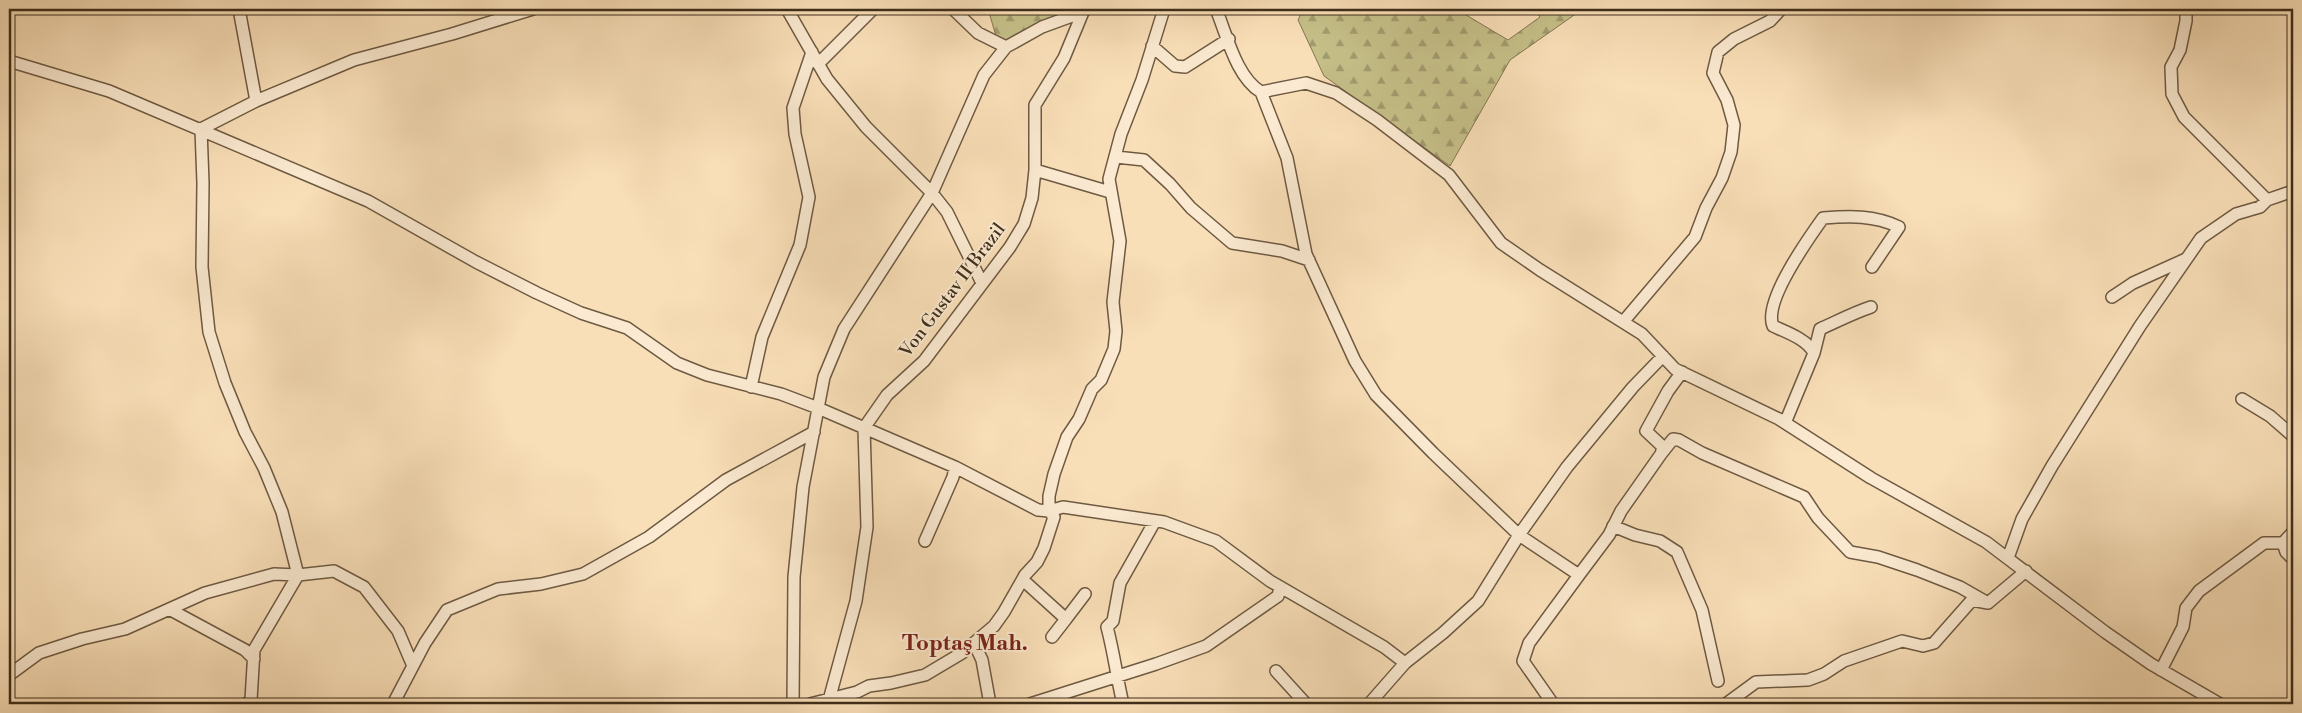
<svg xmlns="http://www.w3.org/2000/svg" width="2302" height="713" font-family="'Libre Bodoni',serif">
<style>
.forest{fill:url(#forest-firs);stroke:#827752}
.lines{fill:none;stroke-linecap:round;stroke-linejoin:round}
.minor-casing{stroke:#6e5a42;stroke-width:14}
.minor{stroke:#fbead1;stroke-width:11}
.labels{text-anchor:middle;stroke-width:4;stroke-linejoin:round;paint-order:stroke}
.street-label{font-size:18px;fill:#3f2e1b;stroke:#fbead1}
.district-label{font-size:22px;font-weight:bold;fill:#7a1f14;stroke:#fbead1}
</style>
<defs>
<pattern id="forest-firs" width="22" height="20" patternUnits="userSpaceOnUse" patternTransform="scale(1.25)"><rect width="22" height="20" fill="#c6c089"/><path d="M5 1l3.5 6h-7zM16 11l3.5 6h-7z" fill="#a29c6f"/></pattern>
</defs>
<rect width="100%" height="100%" fill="#f9dfb8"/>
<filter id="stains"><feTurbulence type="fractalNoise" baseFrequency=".004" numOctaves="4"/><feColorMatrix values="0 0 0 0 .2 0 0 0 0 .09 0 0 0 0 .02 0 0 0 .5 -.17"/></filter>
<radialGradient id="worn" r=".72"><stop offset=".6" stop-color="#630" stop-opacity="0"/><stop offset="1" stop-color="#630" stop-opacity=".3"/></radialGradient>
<!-- forest -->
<path class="forest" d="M 988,9 L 1085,9 L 1006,47 L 996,36 Z
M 1303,9 L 1456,9 L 1508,40 L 1540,17 L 1535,9 L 1552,9 L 1577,13 L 1510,60 L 1450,166 L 1324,76 L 1298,20 Z"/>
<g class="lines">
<defs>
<path id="minor" d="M 239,9 L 256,101
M 787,9 L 827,79 L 866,127 L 932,193 L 947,212 L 982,283
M 953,9 L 978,33 L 1006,47
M 1216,9 C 1227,35 1236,77 1261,92 L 1306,83 L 1336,93 L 1377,120 L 1449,175 L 1501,243 L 1540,270 L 1642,334 L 1675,369 L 1779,419 L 1871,478 L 1986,542 L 2105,632 L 2151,664 L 2220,704
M 2186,9 L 2186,21 L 2180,50 L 2171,67 L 2172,94 L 2184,117 L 2267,200 L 2293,191
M 1152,46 L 1175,66 L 1185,67 L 1229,39
M 9,61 L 109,91 L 368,201 L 476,262 L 537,293 L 581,313 L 627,328 L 677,363 L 707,375 L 781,394 L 818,408 L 955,467 L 1038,510 L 1049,511 L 1063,507 L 1164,522 L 1216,541 L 1270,581 L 1384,647 L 1405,663
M 818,64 L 873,9
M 1261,92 L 1287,158 L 1306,254 L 1355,361 L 1376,395 L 1433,453 L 1519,535 L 1579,575 L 1609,535 L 1621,511 L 1661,454 L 1663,447 L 1646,431 L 1668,391 L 1682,372
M 1116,157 L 1144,160 L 1170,184 L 1191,208 L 1232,243 L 1282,251 L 1309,260
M 1035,170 L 1110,192
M 2112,297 L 2133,283 L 2186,259
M 1623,322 L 1695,237 L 1706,208 L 1722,178 L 1731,152 L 1734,125 L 1727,100 L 1713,73 L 1718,52 L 1734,39 L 1770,21 L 1781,9
M 1814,353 L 1820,329 C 1838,321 1853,313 1871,307
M 751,387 L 762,337 L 800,245 L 809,197 L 795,134 L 793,108 L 812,52
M 2242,399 L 2270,416 L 2293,436
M 1785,423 L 1814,353 C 1807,339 1786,332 1773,326 C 1763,302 1808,239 1823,218 C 1850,216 1874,215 1899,227 L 1872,267
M 1661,454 L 1673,439 L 1679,440 L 1702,453 L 1804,497 L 1818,518 L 1850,552 L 1878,557 L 1917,570 L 1960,587 L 1988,603
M 1613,526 L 1635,535 L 1660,541 L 1677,552 L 1702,610 L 1718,681
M 2293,532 L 2283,543 L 2286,552 L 2293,559
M 925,541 L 953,477 L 955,467
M 2008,558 L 2022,519 L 2052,466 L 2140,326 L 2201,238 L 2236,214 L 2260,207 L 2267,200
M 1023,580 L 1066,619 L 1052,637
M 169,609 L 245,650 L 254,659
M 1066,619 L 1085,594
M 974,643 L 982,660 L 990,704
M 413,666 L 398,631 L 364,587 L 334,571 L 298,575 L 282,512 L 264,468 L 245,432 L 225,383 L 209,332 L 202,267 L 203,183 L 201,129 L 256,101 L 354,60 L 452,34 L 533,9
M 2161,670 L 2183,627 L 2186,608 L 2199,591 L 2264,543 L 2283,543
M 1276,671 L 1306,704
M 9,675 L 39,653 L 82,639 L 125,629 L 205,593 L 274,574 L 298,575 L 254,650 L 251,700 L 246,704
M 829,700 L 856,601 L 867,527 L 864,428 L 887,395 L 924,361 L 1010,247 L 1024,224 L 1032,198 L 1035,170 L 1035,105 L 1064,58 L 1083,12
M 393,704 L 425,643 L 447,610 L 498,589 L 541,584 L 583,574 L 649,537 L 726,480 L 814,432
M 793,704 L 794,577 L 803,487 L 824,377 L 844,329 L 932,193 L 984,75 L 1006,47 L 1042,27 L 1083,12 L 1086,9
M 810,704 L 857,692 L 869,686 L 891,683 L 925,675 L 962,653 L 994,626 L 1004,612 L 1025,575 L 1037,562 L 1044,548 L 1054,517 L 1049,511 L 1049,496 L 1054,474 L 1067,437 L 1079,419 L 1092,389 L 1101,380 L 1114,349 L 1116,331 L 1113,302 L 1120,241 L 1109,179 L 1121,134 L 1142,80 L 1164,9
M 1030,704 L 1156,664 L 1206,646 L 1278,596 L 1280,587
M 1123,704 C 1117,679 1114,653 1107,627 L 1113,621 L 1120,583 L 1155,521
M 1369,704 L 1405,663 L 1443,633 L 1478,601 L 1519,535 L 1567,467 L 1633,387 L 1663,356
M 1553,704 L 1523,661 L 1529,643 L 1579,575
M 1726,704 L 1756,682 L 1808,680 L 1824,674 L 1844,661 L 1902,641 L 1923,646 L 1934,643 L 1972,600 L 1988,603 L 2026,571"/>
</defs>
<!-- minor casing -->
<use href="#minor" class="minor-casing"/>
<!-- minor -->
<use href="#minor" class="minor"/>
</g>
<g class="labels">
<!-- street labels -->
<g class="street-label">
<text transform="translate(952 290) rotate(-53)" y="6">Von Gustav II Brazil</text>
</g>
<!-- district labels -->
<g class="district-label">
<text x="965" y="650">Toptaş Mah.</text>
</g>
</g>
<!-- margin -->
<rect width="2302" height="713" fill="none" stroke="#f9dfb8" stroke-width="30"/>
<rect x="10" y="10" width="2282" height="693" fill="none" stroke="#3f2e1b" stroke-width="2.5"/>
<rect x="15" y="15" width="2272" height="683" fill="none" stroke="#3f2e1b"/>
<rect width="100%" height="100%" filter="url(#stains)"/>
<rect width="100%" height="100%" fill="url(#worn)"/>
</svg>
